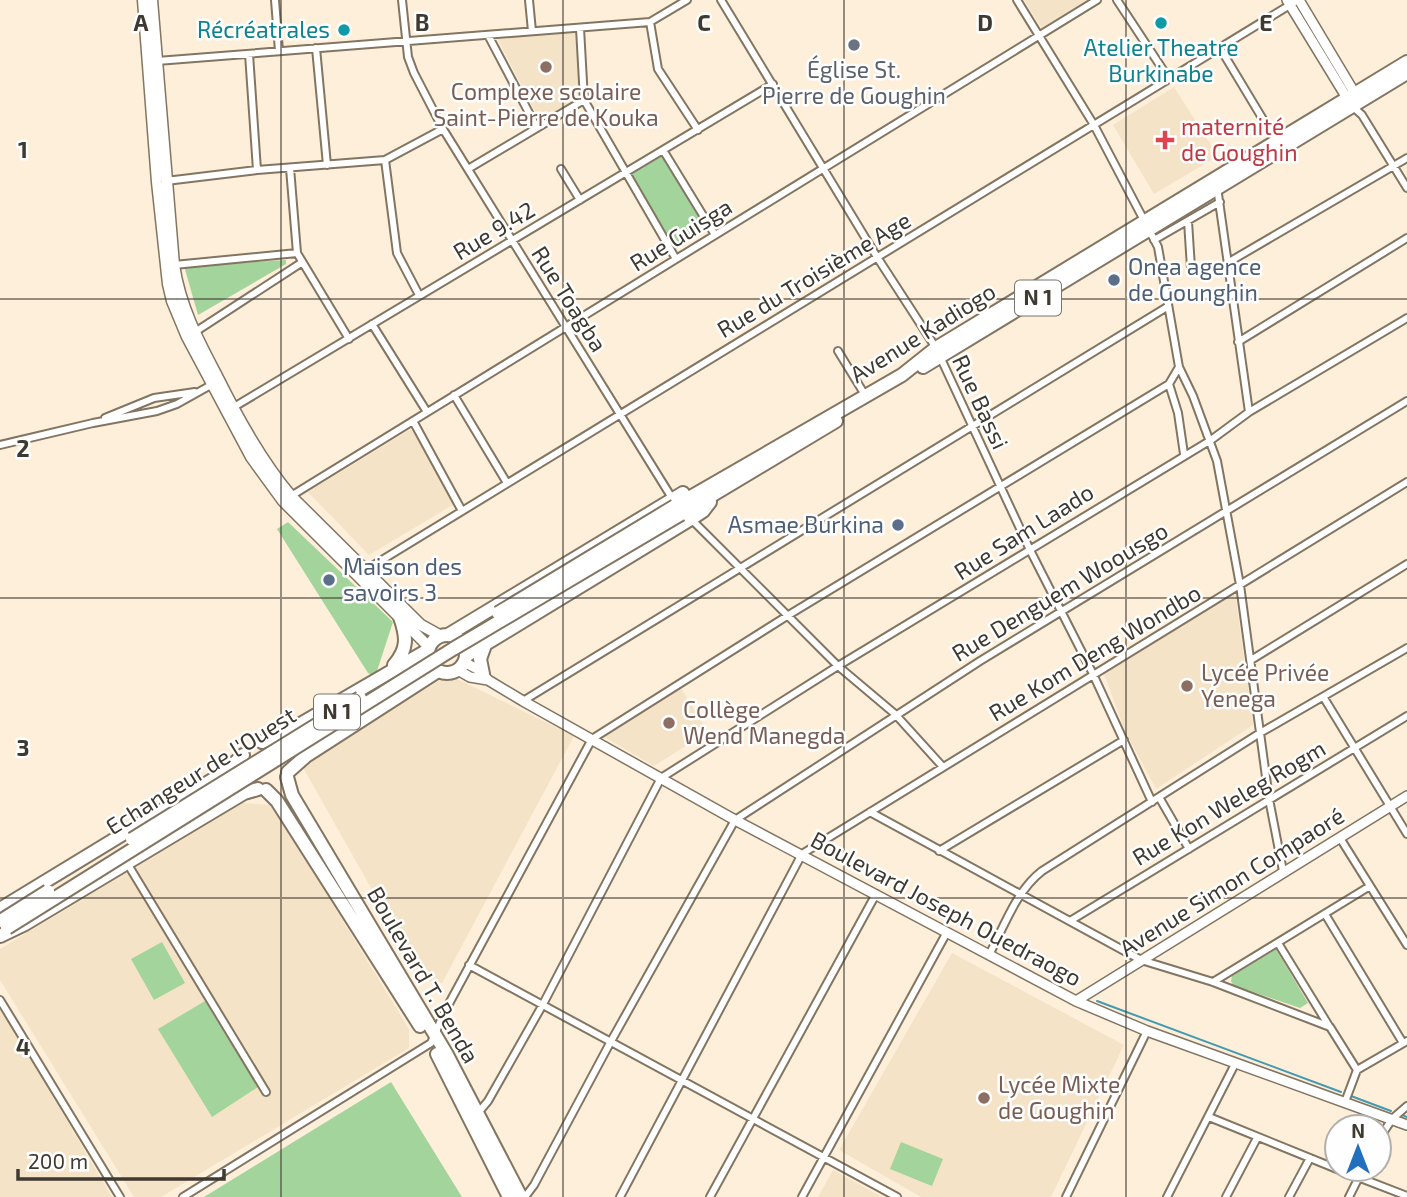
<svg xmlns="http://www.w3.org/2000/svg" width="1407" height="1197" font-family="'Exo 2',sans-serif">
<style>
.built{fill:#f4e3c7}
.green{fill:#a3d49c}
.lines{fill:none;stroke-linecap:round;stroke-linejoin:round}
.stream{stroke:#4599b2;stroke-width:2}
.street-casing{stroke:#827562;stroke-width:10}
.secondary-casing{stroke:#827562;stroke-width:12}
.primary-casing{stroke:#827562;stroke-width:13}
.highway-casing{stroke:#827562;stroke-width:16}
.street{stroke:#fff;stroke-width:6}
.secondary{stroke:#fff;stroke-width:9}
.primary{stroke:#fff;stroke-width:10}
.highway{stroke:#fff;stroke-width:12}
.highway-bridge-casing{stroke:#827562;stroke-width:16;stroke-linecap:butt}
.highway-bridge{stroke:#fff;stroke-width:12}
.grid{fill:none;stroke:#3f3a31;stroke-width:2;stroke-opacity:0.55}
.culture-dot{fill:#0f9aa8;stroke:#fefefe;stroke-width:2.5}
.worship-dot{fill:#6b7280;stroke:#fefefe;stroke-width:2.5}
.education-dot{fill:#8d6e63;stroke:#fefefe;stroke-width:2.5}
.health-dot{fill:#e0444e;stroke:#fefefe;stroke-width:2.5}
.service-dot{fill:#5c6f8a;stroke:#fefefe;stroke-width:2.5}
.labels{text-anchor:middle;stroke-width:5;stroke-linejoin:round;paint-order:stroke}
.shield{fill:#fefefe;stroke:#78756e;stroke-width:2}
.shield-label{font-size:21px;font-weight:bold;fill:#3f3a31}
.culture-label{font-size:23px;fill:#0d838f;stroke:#fefefe;text-anchor:end}
.worship-label{font-size:23px;fill:#5b616d;stroke:#fefefe}
.education-label{font-size:23px;fill:#785e54;stroke:#fefefe;text-anchor:start}
.health-label{font-size:23px;fill:#be3a42;stroke:#fefefe;text-anchor:start}
.street-label{font-size:23px;fill:#3f3a31;stroke:#fefefe}
.service-label{font-size:23px;fill:#4e5e75;stroke:#fefefe;text-anchor:start}
.grid-label{font-size:23px;text-anchor:middle;font-weight:bold;fill:#3f3a31;stroke:#fefefe;stroke-width:5;stroke-linejoin:round;paint-order:stroke}
</style>
<rect width="100%" height="100%" fill="#fdefd9"/>
<!-- built -->
<path class="built" d="M 1024,0 L 1092,0 L 1043,30 Z
M 577,33 L 582,96 L 540,121 L 497,38 Z
M 1174,87 L 1218,156 L 1154,194 L 1113,125 Z
M 411,429 L 456,503 L 369,555 L 308,492 Z
M 1235,592 L 1253,725 L 1156,789 L 1125,731 L 1104,674 Z
M 449,675 L 574,736 L 442,983 L 423,980 L 301,764 Z
M 681,688 L 708,732 L 654,766 L 601,735 Z
M 243,803 L 272,805 L 409,1029 L 409,1048 L 161,1197 L 134,1197 L 0,980 L 0,949 Z
M 952,953 L 1124,1045 L 1051,1197 L 921,1197 L 839,1150 Z
M 0,1008 L 112,1197 L 0,1197 Z
M 833,1170 L 882,1197 L 818,1197 Z"/>
<!-- green -->
<path class="green" d="M 662,156 L 707,231 L 676,249 L 631,175 Z
M 286,260 L 286,264 L 198,315 L 184,266 Z
M 288,522 L 393,622 L 377,671 L 372,675 L 368,673 L 277,529 Z
M 162,942 L 185,983 L 154,1000 L 131,959 Z
M 1276,949 L 1308,1003 L 1300,1008 L 1233,985 L 1231,981 L 1232,976 Z
M 205,1001 L 258,1087 L 212,1117 L 158,1029 Z
M 391,1082 L 462,1197 L 204,1197 Z
M 901,1142 L 943,1159 L 932,1186 L 890,1169 Z"/>
<g class="lines">
<!-- stream -->
<path class="stream" d="M 1097,1001 L 1341,1092
M 1351,1096 L 1391,1111
M 1400,1114 L 1407,1117"/>
<defs>
<path id="street" d="M 275,0 L 279,51
M 402,0 L 408,57 L 414,73 L 443,129 L 672,498
M 529,0 L 532,31
M 721,0 L 877,257 L 936,348 L 1030,550 L 1093,674 L 1152,802
M 1017,0 L 1094,125 L 1158,247 L 1179,367 L 1193,396 L 1217,461 L 1240,585 L 1269,799 L 1283,871
M 1117,0 L 1169,79
M 650,22 L 658,69 L 698,130
M 580,28 L 584,100 L 676,259
M 488,35 L 537,128
M 316,48 L 327,165
M 1220,48 L 1276,141
M 249,54 L 257,170
M 157,61 L 650,22 L 687,0
M 1352,106 L 1362,115 L 1407,188
M 663,150 L 715,235
M 385,160 L 397,253 L 419,295
M 290,168 L 297,253 L 349,339
M 468,169 L 584,100
M 561,169 L 580,200
M 166,181 L 257,170 L 385,160 L 443,129
M 1217,187 L 1249,412
M 1188,221 L 1191,268
M 1154,240 L 1220,202
M 1229,262 L 1407,158
M 174,265 L 297,253
M 372,324 L 427,412
M 195,332 L 301,263
M 1238,342 L 1407,238
M 838,351 L 865,395
M 1179,367 L 1169,384 L 1178,413 L 1184,454
M 454,395 L 507,483
M 234,407 L 773,84
M 105,418 L 154,398 L 195,392
M 413,421 L 462,511
M 0,445 L 93,423 L 157,411 L 177,404 L 211,385
M 291,496 L 1097,0
M 691,519 L 838,666 L 895,714 L 943,767
M 364,571 L 1298,0
M 1251,660 L 1407,564
M 1324,698 L 1407,834
M 523,701 L 1167,307
M 1159,797 L 1189,849
M 870,812 L 1141,960 L 1213,982 L 1330,1027 L 1357,1070
M 1340,838 L 1407,945
M 939,851 L 1124,740
M 127,863 L 266,1092
M 1325,914 L 1403,1043
M 1070,921 L 1407,716
M 1278,943 L 1329,1026
M 989,955 C 1004,927 1016,891 1042,871 L 1260,733 L 1407,648
M 469,965 L 897,1197
M 1213,982 L 1370,886
M 0,1000 L 120,1197
M 1345,1102 L 1357,1070 L 1407,1041
M 478,1113 L 488,1101 L 542,1006 L 661,778 L 838,666 L 1211,440 L 1249,412 L 1407,318
M 1209,1117 L 1337,1169
M 1379,1139 L 1392,1119 L 1407,1106
M 1337,1169 L 1407,1196
M 183,1197 L 431,1043 L 445,1011 L 592,739 L 787,616 L 1169,384
M 525,1197 L 534,1185 L 610,1043 L 735,820 L 980,661 L 1407,401
M 620,1197 L 802,854 L 1407,482
M 710,1197 L 876,894
M 802,1197 L 947,932
M 1066,1197 L 1147,1031
M 1167,1197 L 1235,1064
M 1226,1197 L 1257,1138
M 1289,1197 L 1310,1158
M 1349,1197 L 1363,1169"/>
<path id="secondary" d="M 1287,0 L 1350,103
M 1299,0 L 1357,97
M 464,662 L 479,670 L 488,680 L 523,701 L 735,820 L 1076,1001 L 1147,1031 L 1407,1125
M 458,670 L 470,677 L 488,680
M 1076,1001 L 1407,796"/>
<path id="primary" d="M 143,0 L 157,182 L 168,284 L 172,301 L 187,337 L 251,457 L 283,501 L 429,647
M 152,0 L 174,265 C 180,306 198,340 217,376 C 238,418 261,460 291,496 L 421,625 L 441,636"/>
<path id="highway" d="M 923,367 L 1407,73
M 675,506 L 902,375 L 936,348 L 1407,62
M 681,514 L 836,421
M428 654a19 19 0 1 1 38 0a19 19 0 1 1-38 0Z
M 448,635 L 683,493
M 466,656 L 691,519 L 703,511 L 710,502
M 394,665 C 408,649 407,637 400,617
M 483,674 L 480,659 L 485,645
M 262,742 L 292,729 L 428,650
M 288,772 L 306,756 L 438,671
M 287,777 L 292,795 L 446,1053 L 521,1197
M 266,790 L 277,801 L 420,1026
M 0,909 L 225,772 L 243,755
M 0,936 L 25,924 L 244,793 L 258,789
M 437,1054 L 509,1197"/>
</defs>
<!-- street casing -->
<use href="#street" class="street-casing"/>
<!-- secondary casing -->
<use href="#secondary" class="secondary-casing"/>
<!-- primary casing -->
<use href="#primary" class="primary-casing"/>
<!-- highway casing -->
<use href="#highway" class="highway-casing"/>
<!-- street -->
<use href="#street" class="street"/>
<!-- secondary -->
<use href="#secondary" class="secondary"/>
<!-- primary -->
<use href="#primary" class="primary"/>
<!-- highway -->
<use href="#highway" class="highway"/>
<defs>
<path id="highway-bridge" d="M 498,613 L 675,506
M 132,839 L 360,698
M 2,920 L 48,891
M 7,928 L 453,649 L 681,514"/>
</defs>
<!-- highway-bridge casing -->
<use href="#highway-bridge" class="highway-bridge-casing"/>
<!-- highway-bridge -->
<use href="#highway-bridge" class="highway-bridge"/>
</g>
<!-- grid -->
<path class="grid" d="M 281,0 L 281,1197M 563,0 L 563,1197M 844,0 L 844,1197M 1126,0 L 1126,1197M 0,299 L 1407,299M 0,598 L 1407,598M 0,898 L 1407,898"/>
<!-- markers -->
<g class="culture-dot">
<circle cx="1161" cy="23" r="7"/>
<circle cx="344" cy="30" r="7"/>
</g>
<circle class="worship-dot" cx="854" cy="45" r="7"/>
<g class="education-dot">
<circle cx="546" cy="67" r="7"/>
<circle cx="1187" cy="686" r="7"/>
<circle cx="669" cy="723" r="7"/>
<circle cx="984" cy="1098" r="7"/>
</g>
<path class="health-dot" d="M1161.5 129.5h7v7h7v7h-7v7h-7v-7h-7v-7h7z"/>
<g class="service-dot">
<circle cx="1114" cy="280" r="7"/>
<circle cx="898" cy="525" r="7"/>
<circle cx="329" cy="580" r="7"/>
</g>
<g class="labels">
<!-- shield labels -->
<g class="shield">
<rect x="1015" y="280.5" width="46" height="35" rx="5"/>
<rect x="314" y="694.5" width="46" height="35" rx="5"/>
</g>
<g class="shield-label">
<text x="1038" y="305">N 1</text>
<text x="337" y="719">N 1</text>
</g>
<!-- culture labels -->
<g class="culture-label">
<text x="330" y="38">Récréatrales</text>
<text x="1161" y="56" text-anchor="middle">Atelier Theatre<tspan x="1161" dy="26">Burkinabe</tspan></text>
</g>
<!-- worship labels -->
<g class="worship-label">
<text x="854" y="78">Église St.<tspan x="854" dy="26">Pierre de Goughin</tspan></text>
</g>
<!-- education labels -->
<g class="education-label">
<text x="546" y="100" text-anchor="middle">Complexe scolaire<tspan x="546" dy="26">Saint-Pierre de Kouka</tspan></text>
<text x="1201" y="681">Lycée Privée<tspan x="1201" dy="26">Yenega</tspan></text>
<text x="683" y="718">Collège<tspan x="683" dy="26">Wend Manegda</tspan></text>
<text x="998" y="1093">Lycée Mixte<tspan x="998" dy="26">de Goughin</tspan></text>
</g>
<!-- health labels -->
<g class="health-label">
<text x="1181" y="135">maternité<tspan x="1181" dy="26">de Goughin</tspan></text>
</g>
<!-- street labels -->
<g class="street-label">
<text transform="translate(494 231) rotate(-31)" y="8">Rue 9.42</text>
<text transform="translate(681 235) rotate(-32)" y="8">Rue Guisga</text>
<text transform="translate(814 275) rotate(-31)" y="8">Rue du Troisième Age</text>
<text transform="translate(569 299) rotate(58)" y="8">Rue Toagba</text>
<text transform="translate(923 333) rotate(-32)" y="8">Avenue Kadiogo</text>
<text transform="translate(980 402) rotate(65)" y="8">Rue Bassi</text>
<text transform="translate(1024 532) rotate(-32)" y="8">Rue Sam Laado</text>
<text transform="translate(1060 592) rotate(-31)" y="8">Rue Denguem Woousgo</text>
<text transform="translate(1095 653) rotate(-31)" y="8">Rue Kom Deng Wondbo</text>
<text transform="translate(201 771) rotate(-32)" y="8">Echangeur de l'Ouest</text>
<text transform="translate(1229 803) rotate(-31)" y="8">Rue Kon Weleg Rogm</text>
<text transform="translate(1232 882) rotate(-32)" y="8">Avenue Simon Compaoré</text>
<text transform="translate(946 909) rotate(28)" y="8">Boulevard Joseph Ouedraogo</text>
<text transform="translate(423 975) rotate(60)" y="8">Boulevard T. Benda</text>
</g>
<!-- service labels -->
<g class="service-label">
<text x="1128" y="275">Onea agence<tspan x="1128" dy="26">de Gounghin</tspan></text>
<text x="884" y="533" text-anchor="end">Asmae Burkina</text>
<text x="343" y="575">Maison des<tspan x="343" dy="26">savoirs 3</tspan></text>
</g>
</g>
<g class="grid-label">
<text x="141" y="31">A</text>
<text x="422" y="31">B</text>
<text x="704" y="31">C</text>
<text x="985" y="31">D</text>
<text x="1266" y="31">E</text>
<text x="23" y="158">1</text>
<text x="23" y="457">2</text>
<text x="23" y="756">3</text>
<text x="23" y="1055">4</text>
</g>
<!-- north arrow -->
<g transform="translate(1358 1148)"><circle r="33" fill="#fefefe" stroke="#b2b0ac" stroke-width="2"/>
<path d="M0-5L12 26L0 18L-12 26Z" fill="#226fbe"/>
<text y="-10" font-size="19" font-weight="bold" text-anchor="middle" fill="#3f3a31">N</text>
</g>
<!-- scale -->
<path d="M18 1169v10h206v-10" fill="none" stroke="#3f3a31" stroke-width="3.5"/>
<text x="28" y="1169" font-size="21" fill="#3f3a31" stroke="#fefefe" stroke-width="5" paint-order="stroke">200 m</text>
</svg>
